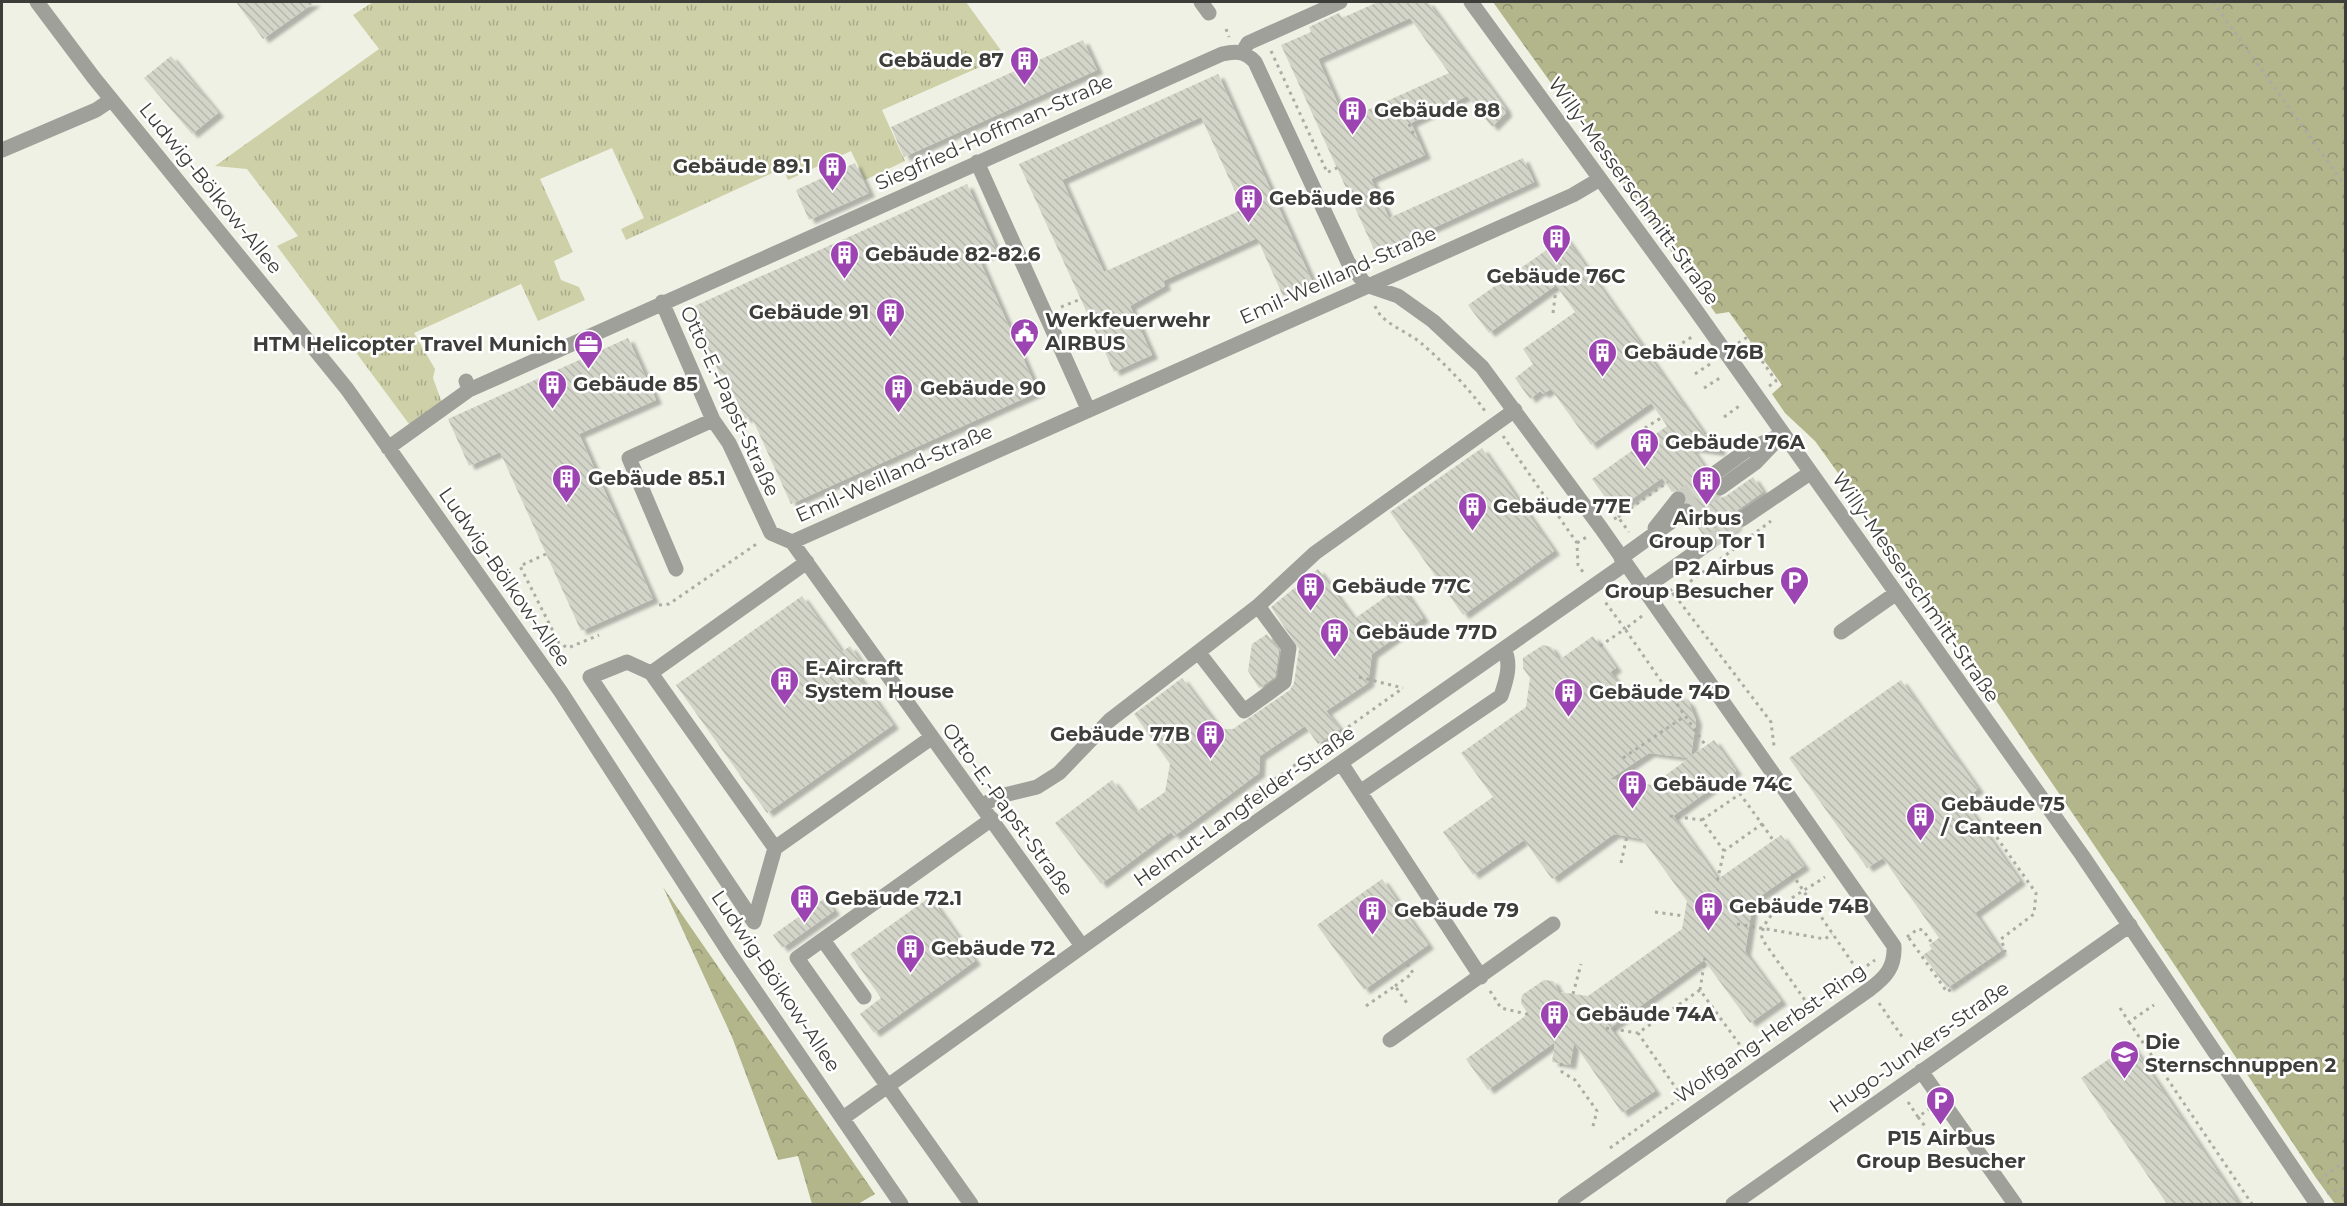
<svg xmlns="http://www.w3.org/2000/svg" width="2347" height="1206" font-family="Montserrat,sans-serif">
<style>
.grass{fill:url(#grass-tufts)}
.forest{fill:url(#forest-crowns)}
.building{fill:url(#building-back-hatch);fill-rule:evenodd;filter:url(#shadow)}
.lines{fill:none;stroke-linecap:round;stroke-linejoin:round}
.minor-tunnel{stroke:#cccdc3;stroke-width:15;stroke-dasharray:15 8;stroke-linecap:butt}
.path{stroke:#acaca4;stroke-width:3;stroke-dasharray:3 4.5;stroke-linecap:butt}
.minor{stroke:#a0a09b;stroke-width:15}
.labels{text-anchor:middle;stroke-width:5;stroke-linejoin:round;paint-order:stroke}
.poi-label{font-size:20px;font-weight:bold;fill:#3d3d39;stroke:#fff;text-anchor:start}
.street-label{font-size:20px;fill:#3d3d39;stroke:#fff}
</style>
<defs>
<pattern id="grass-tufts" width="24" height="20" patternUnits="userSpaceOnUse" patternTransform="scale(1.5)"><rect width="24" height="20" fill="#ced0a8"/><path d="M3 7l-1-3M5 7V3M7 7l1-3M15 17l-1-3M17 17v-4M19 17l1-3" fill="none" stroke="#a8aa8a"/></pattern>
<pattern id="forest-crowns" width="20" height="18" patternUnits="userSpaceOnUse" patternTransform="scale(1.5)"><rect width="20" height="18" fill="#b3b58b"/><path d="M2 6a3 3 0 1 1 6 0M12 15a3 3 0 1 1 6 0" fill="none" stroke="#939473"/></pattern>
<pattern id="building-back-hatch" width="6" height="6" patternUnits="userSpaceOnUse" patternTransform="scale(1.5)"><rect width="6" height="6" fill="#d4d5c9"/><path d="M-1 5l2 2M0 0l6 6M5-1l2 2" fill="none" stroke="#b7b8ad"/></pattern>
<filter id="shadow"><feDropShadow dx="6" dy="4" stdDeviation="1.5" flood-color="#0004"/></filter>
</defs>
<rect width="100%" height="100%" fill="#f0f1e5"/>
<!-- grass -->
<path class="grass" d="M 373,2 L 966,2 L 1005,56 L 882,110 L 905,161 L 865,180 L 851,151 L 788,180 L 783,168 L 626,240 L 621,229 L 644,218 L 612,148 L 540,179 L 573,252 L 554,261 L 561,280 L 579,287 L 585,300 L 538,321 L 521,284 L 414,333 L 435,369 L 433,378 L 443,406 L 412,428 L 277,246 L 298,236 L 247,169 L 215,166 L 379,49 L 353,15 Z"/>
<!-- forest -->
<path class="forest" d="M 1493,2 L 2345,2 L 2345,1204 L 2335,1204 L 2316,1178 L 2138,910 L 1905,566 L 1815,441 L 1785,413 L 1772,394 L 1782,385 L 1729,312 L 1716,314 Z
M 663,887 L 875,1194 L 858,1204 L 812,1204 L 798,1156 L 778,1160 L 732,1037 Z"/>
<!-- building -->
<path class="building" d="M 236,2 L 315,2 L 263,39 Z
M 1378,2 L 1428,2 L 1505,108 L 1506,113 L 1492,127 L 1467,96 L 1411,123 L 1425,155 L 1371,179 L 1389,218 L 1523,158 L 1534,182 L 1376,254 L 1281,45 L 1311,32 L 1309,27 L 1339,13 L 1342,18 ZM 1410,18 L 1449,73 L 1345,120 L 1318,59 Z
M 1083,40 L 1097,70 L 904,157 L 891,127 Z
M 171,56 L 218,113 L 192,134 L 144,78 Z
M 1218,74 L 1313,283 L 1283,296 L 1257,238 L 1163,281 L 1165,286 L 1130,306 L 1152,355 L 1114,372 L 1019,164 ZM 1201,117 L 1243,209 L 1104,272 L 1062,180 Z
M 855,163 L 869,193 L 809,220 L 796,190 Z
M 967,184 L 997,251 L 979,259 L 1038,392 L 791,504 L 751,416 L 745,419 L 724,373 L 720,375 L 690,308 Z
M 1565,237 L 1704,434 L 1721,437 L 1719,452 L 1691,448 L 1705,468 L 1701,478 L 1704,482 L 1711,486 L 1712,494 L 1720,498 L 1726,496 L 1753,477 L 1763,492 L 1736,511 L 1732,519 L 1736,526 L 1718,539 L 1713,534 L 1703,535 L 1692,519 L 1696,509 L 1687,502 L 1687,495 L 1680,490 L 1672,492 L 1662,478 L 1615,511 L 1592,479 L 1667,426 L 1651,403 L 1591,445 L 1551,389 L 1543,394 L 1540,391 L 1530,399 L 1515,378 L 1533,364 L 1523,349 L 1575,312 L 1556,285 L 1489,333 L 1468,305 Z
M 628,338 L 656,400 L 579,434 L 653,599 L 581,631 L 500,452 L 469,466 L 448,419 Z
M 1482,448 L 1554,551 L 1463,615 L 1390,512 Z
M 1318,569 L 1354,619 L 1401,586 L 1423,618 L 1372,654 L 1368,683 L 1326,711 L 1340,729 L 1318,744 L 1305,726 L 1260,756 L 1259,773 L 1174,836 L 1171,832 L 1101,884 L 1055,823 L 1112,780 L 1136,812 L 1165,792 L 1170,764 L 1134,714 L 1182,678 L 1220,729 L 1233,729 L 1290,690 L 1294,683 L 1299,649 L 1271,607 Z
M 802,596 L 842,652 L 850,646 L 863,665 L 855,671 L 893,725 L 767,813 L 676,685 Z
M 1267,634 L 1279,651 L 1275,677 L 1259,688 L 1248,671 L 1252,644 Z
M 1593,636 L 1616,668 L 1610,672 L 1633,703 L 1662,691 L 1681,696 L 1689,703 L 1696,721 L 1691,756 L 1714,740 L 1736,771 L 1673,816 L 1718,879 L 1781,835 L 1804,866 L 1753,901 L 1745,952 L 1781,1001 L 1750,1023 L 1704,960 L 1610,1028 L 1655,1091 L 1622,1113 L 1574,1043 L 1570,1065 L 1552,1062 L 1555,1042 L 1488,1090 L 1466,1059 L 1528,1014 L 1521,1003 L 1522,995 L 1544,980 L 1553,981 L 1559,992 L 1588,996 L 1682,929 L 1687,901 L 1642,839 L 1614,834 L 1552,879 L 1524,840 L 1473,875 L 1443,832 L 1493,797 L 1461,753 L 1526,707 L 1530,678 L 1523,668 L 1523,658 L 1543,645 L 1551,647 L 1559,660 ZM 1649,753 L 1689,758 L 1652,785 L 1610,779 Z
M 1901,680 L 1978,789 L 1963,800 L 2020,881 L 1975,913 L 2001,951 L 1947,988 L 1923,955 L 1932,949 L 1929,945 L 1939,938 L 1883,858 L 1867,868 L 1789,758 Z
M 1382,879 L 1428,945 L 1364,990 L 1317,925 Z
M 930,897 L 975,961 L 874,1033 L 860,1014 L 881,998 L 850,954 Z
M 825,898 L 834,911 L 782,948 L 773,935 Z
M 2131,1044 L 2239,1204 L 2167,1204 L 2081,1078 Z"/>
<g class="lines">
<!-- minor-tunnel -->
<path class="minor-tunnel" d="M 1678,499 L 1711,476
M 1686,511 L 1720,488
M 1709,543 L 1742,519"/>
<!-- path -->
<path class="path" d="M 2213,2 L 2346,187
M 1226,29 L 1229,37
M 1271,51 L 1327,172
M 1409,124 L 1415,137
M 1328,172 L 1337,168
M 1375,306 C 1382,324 1405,330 1421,343 C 1444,363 1467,386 1485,411
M 1061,307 L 1081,299
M 1553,313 L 1556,289
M 1738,343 L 1746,338 L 1776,381 L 1768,387
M 1676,347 L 1695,335
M 1695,374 L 1713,362
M 1704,388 L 1723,376
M 1724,417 L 1742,404
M 1503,436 L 1577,543 L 1578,565 L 1583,572
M 1632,436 L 1661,418
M 1711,444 L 1724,445
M 1618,517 L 1668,482
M 1614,519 L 1618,517 L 1629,532
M 1577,543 L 1588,536
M 1739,545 L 1771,521
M 546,554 L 520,566 L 559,643 L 568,648 L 599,635
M 1670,589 L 1771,722 L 1774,746
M 1672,595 L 1734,549
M 659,605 L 669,604 L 758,543
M 1642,616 L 1625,629 L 1706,746
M 1600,646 L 1625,629 L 1603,599
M 1359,677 L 1403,688
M 1623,758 L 1685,716
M 1729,777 L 1740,794
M 1258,800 L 1257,792 L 1403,688
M 1670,816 L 1702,820 L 1724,851 L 1717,882
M 1702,820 L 1740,794 L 1762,824 L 1724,851
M 1762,824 L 1773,840
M 1621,863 L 1627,836
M 1792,874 L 1862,977
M 1655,912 L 1684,916
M 1737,924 L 1825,939 L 1832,934
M 1907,937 L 1918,929 L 1923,930 L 1932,943
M 1909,938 L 1947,992 L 2005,951 L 2001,939 L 2034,914 L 2036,893 L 1986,822 L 1981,825
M 1395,986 L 1413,973 L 1405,961
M 1700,990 L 1705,958
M 1490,991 L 1501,1008 L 1531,1015
M 1573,994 L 1581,964
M 1879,1003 L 1903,1038
M 1366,1006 L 1395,986 L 1409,1006
M 1809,1006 L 1762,939 C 1759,912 1805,891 1825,877
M 2120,1008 L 2129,1022 L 2154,1005
M 2129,1022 L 2252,1204
M 1606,1028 L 1638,1033
M 1561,1063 L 1562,1072 L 1575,1080 L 1597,1111 L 1592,1130
M 1682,1097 L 1638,1033 L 1700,990 L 1745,1052
M 1908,1102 L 1918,1117 L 1929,1109
M 1918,1117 L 1927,1129
M 1610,1148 L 1875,960
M 2319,1181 L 2346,1160
M 2327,1193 L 2346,1188"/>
<!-- minor -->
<path class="minor" d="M 37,2 L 94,78 L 347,389 L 561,692 L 730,954 L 901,1204
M 1201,2 L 1209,13
M 1471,2 L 1695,309 L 2082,855 L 2317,1204
M 1242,53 L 1248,43 L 1340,2
M 2,150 L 96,110 L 111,100
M 977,162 L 1088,409
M 662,302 L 713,420 L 729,443 L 771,533 L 792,542 L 1082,946
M 466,381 L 469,390 L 1222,54 C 1236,51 1245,51 1255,62 L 1348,262 L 1366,285 L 1398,296 L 1433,321 L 1482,367 L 1601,528 L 1894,946 C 1895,967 1886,977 1870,989 L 1565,1204
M 388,448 L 469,390
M 1711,476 L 1747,450 L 1782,435
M 1720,488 L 1755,463 L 1776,441
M 1742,519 L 1810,473
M 1655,528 L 1678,499
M 792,542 L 1573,195 L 1600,179
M 1621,558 L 1686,511
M 807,562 L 651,673 L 775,848 L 931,738
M 676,569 L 629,458 L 713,420
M 1643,589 L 1709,543
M 1841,632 L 1895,594
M 1199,653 L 1244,711 L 1284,682 L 1289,648 L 1258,606
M 651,673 L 627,662 L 590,677 L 754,922 L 775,848
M 1341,763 L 1481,977
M 1360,792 L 1501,696 C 1506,681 1512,664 1504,649
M 982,806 L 996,797 L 1037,787 L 1059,773 L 1110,720 L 1258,606 L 1315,553 L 1515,410
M 823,940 L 864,997
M 1390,1040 L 1553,924
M 1921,1071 L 2015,1204
M 843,1118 L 1259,820 L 1625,564
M 971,1204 L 797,958 L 992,819
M 1733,1204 L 2130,925"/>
</g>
<!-- icons -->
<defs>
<symbol id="building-pin" viewBox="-11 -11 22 30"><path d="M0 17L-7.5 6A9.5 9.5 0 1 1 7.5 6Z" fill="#9c44b1" stroke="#fff"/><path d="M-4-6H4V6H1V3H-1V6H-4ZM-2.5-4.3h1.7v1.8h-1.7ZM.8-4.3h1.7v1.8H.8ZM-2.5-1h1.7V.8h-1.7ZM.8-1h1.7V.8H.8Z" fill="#fff"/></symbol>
<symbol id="civic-pin" viewBox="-11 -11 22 30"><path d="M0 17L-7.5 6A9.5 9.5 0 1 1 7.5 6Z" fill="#9c44b1" stroke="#fff"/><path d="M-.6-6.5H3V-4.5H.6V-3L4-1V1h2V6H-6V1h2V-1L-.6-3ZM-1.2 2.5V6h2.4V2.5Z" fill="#fff"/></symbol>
<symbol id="office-pin" viewBox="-11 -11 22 30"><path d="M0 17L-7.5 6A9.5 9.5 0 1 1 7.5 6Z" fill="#9c44b1" stroke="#fff"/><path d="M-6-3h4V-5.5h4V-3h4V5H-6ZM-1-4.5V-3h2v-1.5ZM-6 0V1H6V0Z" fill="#fff"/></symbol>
<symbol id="parking-pin" viewBox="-11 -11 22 30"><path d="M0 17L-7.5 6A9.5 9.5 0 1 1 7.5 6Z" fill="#9c44b1" stroke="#fff"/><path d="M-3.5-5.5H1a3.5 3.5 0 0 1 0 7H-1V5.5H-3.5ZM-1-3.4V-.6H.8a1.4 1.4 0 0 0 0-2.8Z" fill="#fff"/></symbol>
<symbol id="school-pin" viewBox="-11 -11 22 30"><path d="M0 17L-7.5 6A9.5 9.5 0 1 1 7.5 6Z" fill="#9c44b1" stroke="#fff"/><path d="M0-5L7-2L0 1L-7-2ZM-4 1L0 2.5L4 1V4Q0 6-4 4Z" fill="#fff"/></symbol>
</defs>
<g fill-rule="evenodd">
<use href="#building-pin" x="1008" y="44" width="33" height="45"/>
<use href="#building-pin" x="1336" y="94" width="33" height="45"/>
<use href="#building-pin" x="816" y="150" width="33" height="45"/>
<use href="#building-pin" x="1232" y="182" width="33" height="45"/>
<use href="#building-pin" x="1540" y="222" width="33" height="45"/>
<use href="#building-pin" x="828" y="238" width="33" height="45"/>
<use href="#building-pin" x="874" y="296" width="33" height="45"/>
<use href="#civic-pin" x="1008" y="316" width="33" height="45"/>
<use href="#office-pin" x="572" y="328" width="33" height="45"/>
<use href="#building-pin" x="1586" y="336" width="33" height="45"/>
<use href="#building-pin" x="536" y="368" width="33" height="45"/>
<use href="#building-pin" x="882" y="372" width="33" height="45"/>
<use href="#building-pin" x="1628" y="426" width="33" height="45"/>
<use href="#building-pin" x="550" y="462" width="33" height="45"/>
<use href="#building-pin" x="1690" y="464" width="33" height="45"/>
<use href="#building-pin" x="1456" y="490" width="33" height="45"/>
<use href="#parking-pin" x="1778" y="564" width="33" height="45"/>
<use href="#building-pin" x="1294" y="570" width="33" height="45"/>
<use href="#building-pin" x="1318" y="616" width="33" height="45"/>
<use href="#building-pin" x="768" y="664" width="33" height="45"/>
<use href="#building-pin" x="1552" y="676" width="33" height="45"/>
<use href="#building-pin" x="1194" y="718" width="33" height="45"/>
<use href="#building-pin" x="1616" y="768" width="33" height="45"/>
<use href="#building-pin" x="1904" y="800" width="33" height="45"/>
<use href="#building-pin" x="788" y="882" width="33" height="45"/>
<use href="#building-pin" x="1692" y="890" width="33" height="45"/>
<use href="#building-pin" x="1356" y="894" width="33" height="45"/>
<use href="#building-pin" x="894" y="932" width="33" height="45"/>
<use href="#building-pin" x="1538" y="998" width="33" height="45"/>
<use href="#school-pin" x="2108" y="1038" width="33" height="45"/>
<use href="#parking-pin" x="1924" y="1084" width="33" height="45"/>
</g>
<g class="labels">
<!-- poi labels -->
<g class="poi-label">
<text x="1004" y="67" text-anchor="end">Gebäude 87</text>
<text x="1374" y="117">Gebäude 88</text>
<text x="811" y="173" text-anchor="end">Gebäude 89.1</text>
<text x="1269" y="205">Gebäude 86</text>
<text x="865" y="261">Gebäude 82-82.6</text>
<text x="1556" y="283" text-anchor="middle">Gebäude 76C</text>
<text x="869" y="319" text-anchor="end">Gebäude 91</text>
<text x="1045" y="327">Werkfeuerwehr<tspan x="1045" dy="23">AIRBUS</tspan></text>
<text x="567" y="351" text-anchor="end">HTM Helicopter Travel Munich</text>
<text x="1624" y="359">Gebäude 76B</text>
<text x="573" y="391">Gebäude 85</text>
<text x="920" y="395">Gebäude 90</text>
<text x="1665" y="449">Gebäude 76A</text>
<text x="588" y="485">Gebäude 85.1</text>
<text x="1493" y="513">Gebäude 77E</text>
<text x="1707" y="525" text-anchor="middle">Airbus<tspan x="1707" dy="23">Group Tor 1</tspan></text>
<text x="1774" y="575" text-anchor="end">P2 Airbus<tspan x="1774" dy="23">Group Besucher</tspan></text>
<text x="1332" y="593">Gebäude 77C</text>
<text x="1356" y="639">Gebäude 77D</text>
<text x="805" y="675">E-Aircraft<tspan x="805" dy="23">System House</tspan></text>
<text x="1589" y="699">Gebäude 74D</text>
<text x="1190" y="741" text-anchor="end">Gebäude 77B</text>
<text x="1653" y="791">Gebäude 74C</text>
<text x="1941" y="811">Gebäude 75<tspan x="1941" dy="23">/ Canteen</tspan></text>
<text x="825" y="905">Gebäude 72.1</text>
<text x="1729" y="913">Gebäude 74B</text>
<text x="1394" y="917">Gebäude 79</text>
<text x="931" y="955">Gebäude 72</text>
<text x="1576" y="1021">Gebäude 74A</text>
<text x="2145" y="1049">Die<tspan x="2145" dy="23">Sternschnuppen 2</tspan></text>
<text x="1941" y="1145" text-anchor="middle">P15 Airbus<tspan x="1941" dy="23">Group Besucher</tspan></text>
</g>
<!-- street labels -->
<g class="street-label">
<text transform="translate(994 132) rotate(-24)" y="7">Siegfried-Hoffman-Straße</text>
<text transform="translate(211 188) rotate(51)" y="7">Ludwig-Bölkow-Allee</text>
<text transform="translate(1634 191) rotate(54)" y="7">Willy-Messerschmitt-Straße</text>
<text transform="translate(1338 275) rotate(-24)" y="7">Emil-Weilland-Straße</text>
<text transform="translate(730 401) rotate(65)" y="7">Otto-E.-Papst-Straße</text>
<text transform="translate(894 473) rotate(-24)" y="7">Emil-Weilland-Straße</text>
<text transform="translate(505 577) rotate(55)" y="7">Ludwig-Bölkow-Allee</text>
<text transform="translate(1916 587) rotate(55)" y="7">Willy-Messerschmitt-Straße</text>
<text transform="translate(1244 806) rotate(-35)" y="7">Helmut-Langfelder-Straße</text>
<text transform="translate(1008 809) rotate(54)" y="7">Otto-E.-Papst-Straße</text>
<text transform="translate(776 981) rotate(56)" y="7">Ludwig-Bölkow-Allee</text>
<text transform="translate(1770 1033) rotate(-35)" y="7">Wolfgang-Herbst-Ring</text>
<text transform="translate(1919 1047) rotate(-35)" y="7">Hugo-Junkers-Straße</text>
</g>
</g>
<!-- border -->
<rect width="2347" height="1206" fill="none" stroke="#3d3d39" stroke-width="6"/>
</svg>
